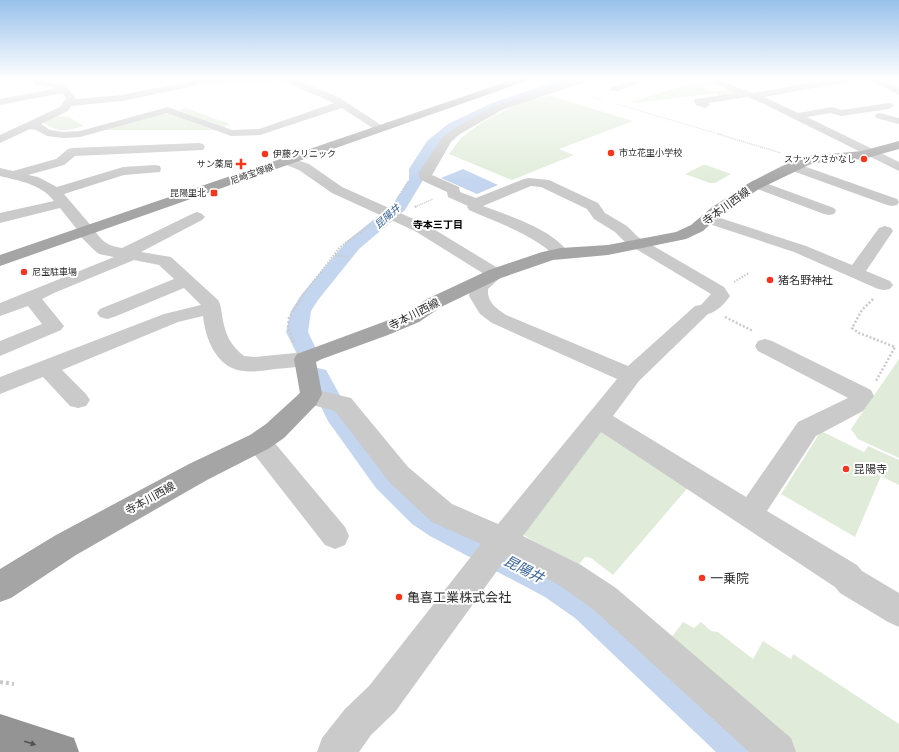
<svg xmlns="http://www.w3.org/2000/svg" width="899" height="752" font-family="Figtree,'Noto Sans JP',sans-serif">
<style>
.green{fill:#e0ecd9}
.water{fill:#c3d5ef}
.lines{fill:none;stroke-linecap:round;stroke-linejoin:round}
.canal{fill:#c3d5ef;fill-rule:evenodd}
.path-far4{stroke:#cacaca;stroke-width:1;stroke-dasharray:1 1;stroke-linecap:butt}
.path-far3{stroke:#cacaca;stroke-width:1.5;stroke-dasharray:1 1;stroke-linecap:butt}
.path-far2{stroke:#cacaca;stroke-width:2;stroke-dasharray:1.5 1.5;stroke-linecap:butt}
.path-far1{stroke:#cacaca;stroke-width:2.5;stroke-dasharray:2 2;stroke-linecap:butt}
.path{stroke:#cacaca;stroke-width:4;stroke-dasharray:3 3;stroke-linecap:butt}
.minor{fill:#cacaca;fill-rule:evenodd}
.major{fill:#a5a5a5;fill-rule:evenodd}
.highway{fill:#949494;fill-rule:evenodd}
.oneway{fill:#515151}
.poi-dot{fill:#f7351d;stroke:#fff;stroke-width:1.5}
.labels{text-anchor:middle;stroke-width:4;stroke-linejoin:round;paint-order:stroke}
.far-poi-label{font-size:9px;fill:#2d2d2d;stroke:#fff;text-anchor:start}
.far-street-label{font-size:9px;fill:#2d2d2d;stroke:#fff}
.far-water-label{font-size:10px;font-style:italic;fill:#335e97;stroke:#fff}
.far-neighbourhood-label{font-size:10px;font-weight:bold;fill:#000;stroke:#fff}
.street-label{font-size:11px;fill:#2d2d2d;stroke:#fff}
.poi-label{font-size:11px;fill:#2d2d2d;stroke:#fff;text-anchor:start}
.near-poi-label{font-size:13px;fill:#2d2d2d;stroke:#fff;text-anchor:start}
.near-water-label{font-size:14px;font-style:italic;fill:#335e97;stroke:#fff}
</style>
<rect width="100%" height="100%" fill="#fff"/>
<!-- green -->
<path class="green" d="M 702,80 L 716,85 L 702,87 L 713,92 L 729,89 L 741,94 L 724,96 L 715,93 L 636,103 L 631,102 Z
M 551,96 L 633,121 L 559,149 L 574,155 L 512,180 L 449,154 C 454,148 459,139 465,135 C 486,118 525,98 551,96 Z
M 185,108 L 230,124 L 224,127 L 178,110 Z
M 161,114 L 171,114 L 213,130 L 103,130 Z
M 58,116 L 69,117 L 84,126 C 64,131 61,134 43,122 Z
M 703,165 L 706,165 L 731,174 L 715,183 L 710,183 L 685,174 Z
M 899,359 L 899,458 L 858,439 L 851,429 Z
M 600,429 L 691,484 L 613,575 L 591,558 L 585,557 L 576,568 L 524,535 L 523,530 Z
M 821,431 L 864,452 L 868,446 L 899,460 L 899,485 L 881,476 L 855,537 L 781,494 Z
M 683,622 L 694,628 L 701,622 L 711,631 L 718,632 L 753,659 L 763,641 L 791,659 L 793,654 L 899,724 L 899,752 L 796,752 L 772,733 L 668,642 Z"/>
<!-- water -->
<path class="water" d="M 463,169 L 498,185 L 477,194 L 441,178 Z"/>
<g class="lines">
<!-- canal -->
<path class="canal" d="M 565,78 L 580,78 L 578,80 L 500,107 L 456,130 L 437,146 L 423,169 L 423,180 L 405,210 L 359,249 L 318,300 L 311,311 L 308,332 L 318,353 L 315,358 L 307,361 L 299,358 L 286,332 L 291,311 L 302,294 L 347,241 L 393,204 L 409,180 L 409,169 L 427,141 L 448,124 L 492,103 Z
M 318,368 L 326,370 L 347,408 L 396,470 L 434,504 L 452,516 L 569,573 L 599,594 L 762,737 L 768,752 L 716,752 L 575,618 L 545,597 L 430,536 L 412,524 L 376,488 L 328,421 L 306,376 L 310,370 Z"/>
<!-- path-far4 -->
<path class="path-far4" d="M 587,95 L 603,100
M 617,104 L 722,135"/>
<!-- path-far3 -->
<path class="path-far3" d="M 718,134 L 781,153
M 397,199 L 408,181
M 415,207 L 433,199"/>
<!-- path-far2 -->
<path class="path-far2" d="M 415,207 L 417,206
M 335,255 L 348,257
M 734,282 L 749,273
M 300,299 L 340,247 L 371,225"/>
<!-- path-far1 -->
<path class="path-far1" d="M 873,299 L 862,310 L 852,328 L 859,333 L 895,347 L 876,381
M 725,317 L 753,331
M 294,342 L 288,327 L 289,318 L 301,298"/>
<!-- path -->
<path class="path" d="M 0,682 L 14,684"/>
<!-- minor -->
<path class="minor" d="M 31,78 L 40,78 L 41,81 L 64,84 L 74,96 L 75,99 L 122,95 L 189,81 L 186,78 L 293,78 L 340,98 L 387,129 L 381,132 L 377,131 L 342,108 L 260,135 L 231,136 L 167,113 L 80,137 L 63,138 L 47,136 L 36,130 L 30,129 L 0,143 L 0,135 L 60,107 L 66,98 L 62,93 L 0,105 L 0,99 L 57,88 L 35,85 ZM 283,81 L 334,103 L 259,129 L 232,130 L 168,107 L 80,131 L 63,132 L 50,130 L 41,124 L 68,111 L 71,106 L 122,101 L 194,86 L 199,83 Z
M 578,78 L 592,78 L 591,80 L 502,110 L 460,134 L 451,142 L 432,175 L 459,187 L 460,192 L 476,198 L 524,179 L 529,178 L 549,180 L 598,203 L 605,213 L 627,226 L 638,237 L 724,287 L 730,296 C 725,303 717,312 708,314 L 639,381 L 613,416 L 746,497 L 798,422 L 848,398 L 758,351 L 755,346 L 758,341 L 765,339 L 772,341 L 871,390 L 874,396 L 863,411 L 816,436 L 767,511 L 857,565 L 862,571 L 899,593 L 899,627 L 888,622 L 840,593 L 835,587 L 601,432 L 523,536 L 581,565 L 616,588 L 791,738 L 796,752 L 749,752 L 594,610 L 559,585 L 507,557 L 395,712 L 371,735 L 359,752 L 317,752 L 322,738 L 345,709 L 369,686 L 481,544 L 432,522 L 390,483 L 335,411 L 301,402 L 298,396 L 301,390 L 309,388 L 351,398 L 408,467 L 452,504 L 498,524 L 617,379 L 492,323 L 480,314 L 469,296 L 470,287 L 484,274 L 415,231 L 332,193 L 299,170 L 284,164 L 282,161 L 284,158 L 288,157 L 309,164 L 342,187 L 427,225 L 501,270 L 504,274 L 488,289 C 487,302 496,308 506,315 L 628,366 L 695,306 L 701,305 L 711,294 L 626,243 L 615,232 L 594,219 L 587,209 L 541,187 L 531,186 L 483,206 C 510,216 552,229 569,253 L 567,257 C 555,259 551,252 543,246 C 520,230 494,221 469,210 L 467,207 L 468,206 L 448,197 L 447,192 L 421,180 L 418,174 L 442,138 L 452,130 L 494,106 Z
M 638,78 L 651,78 L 618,91 L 612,91 L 610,89 L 612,87 Z
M 700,78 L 713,78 L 753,93 L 837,78 L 857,78 L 853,81 L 764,97 L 798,113 L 832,107 L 842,110 L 889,103 L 893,104 L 894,106 L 889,109 L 841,116 L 831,113 L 807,117 L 899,162 L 899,171 L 764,104 L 747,97 L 708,103 L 710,105 L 705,108 L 696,105 L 694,101 L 695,99 L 736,93 Z
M 867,78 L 879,78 L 899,88 L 899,95 Z
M 880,113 L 899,118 L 899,124 L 876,118 L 875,116 L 876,114 Z
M 199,143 L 203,144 L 205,147 L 203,150 L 75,156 L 64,165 L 28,175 L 38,177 L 57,187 L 123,167 L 155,165 L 160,166 L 161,169 L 160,172 L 124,175 L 64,194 L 93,228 C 102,241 105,245 122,248 L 192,214 L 197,212 L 202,214 L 205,217 L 202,220 L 141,252 L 171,257 L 218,300 C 221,305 221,309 222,315 C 225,333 229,344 244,356 L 255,357 L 305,352 L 313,354 L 316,359 L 313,364 C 300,367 288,368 275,369 C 262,371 245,374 232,368 C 213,359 205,335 203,316 L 178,322 L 62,370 L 86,394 L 90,400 L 86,406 L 78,408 L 70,406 L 43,377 L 0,394 L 0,377 L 164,314 L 201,305 L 184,288 L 114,317 L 107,319 L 100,317 L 97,313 L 100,309 L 174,279 L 159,265 L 134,260 L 54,293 L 42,299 L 64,326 L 61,330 L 0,356 L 0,341 L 42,324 L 28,306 L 0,316 L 0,303 L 114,257 L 99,254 L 94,250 L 82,238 L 79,232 L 60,208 L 0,223 L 0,213 L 54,201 C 41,184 20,181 0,176 L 0,168 L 13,171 L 56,159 L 68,149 L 72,148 Z
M 795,163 L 897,199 L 899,202 L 897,205 L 892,206 L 887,205 L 790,170 L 789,167 L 790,164 Z
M 757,180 L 834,208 L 836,211 L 834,214 L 829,215 L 824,214 L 752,187 L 750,184 L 752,181 Z
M 708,214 L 806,246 L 852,265 L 879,228 L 885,226 L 891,228 L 893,231 L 866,271 L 890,281 L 893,285 L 890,289 L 884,290 L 878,289 L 794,252 L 703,222 L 700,219 L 703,216 Z
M 259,432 L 268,435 L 345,527 L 349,536 L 345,545 L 335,549 L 325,545 L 250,449 L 247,442 L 250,435 Z"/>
<!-- major -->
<path class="major" d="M 517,78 L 530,78 L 529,80 L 0,266 L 0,255 Z
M 899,141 L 899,149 L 863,159 L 813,163 L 759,189 L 721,214 L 703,231 L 686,239 L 608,255 L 553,260 L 501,278 L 441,307 L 419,322 L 388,335 L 322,359 L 316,362 L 322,394 L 316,405 L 284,438 L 268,449 L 207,480 L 76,555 L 11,598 L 0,602 L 0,569 L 56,535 L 189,464 L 250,435 L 266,424 L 300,393 L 294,359 L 297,354 L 405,314 L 427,299 L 489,270 L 542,252 L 561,248 L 608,245 L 676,232 L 691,225 L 711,208 L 749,183 L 782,166 L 807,156 L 862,151 Z"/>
<!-- highway -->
<path class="highway" d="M 0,714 L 74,738 L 79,752 L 0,752 Z"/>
</g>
<!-- one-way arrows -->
<defs><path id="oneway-solid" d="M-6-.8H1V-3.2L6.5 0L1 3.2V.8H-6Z"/></defs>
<use class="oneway" href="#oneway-solid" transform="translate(30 743) rotate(17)"/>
<!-- sky -->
<linearGradient id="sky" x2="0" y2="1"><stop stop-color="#99c1eb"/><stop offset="0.43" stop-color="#fff"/><stop offset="1" stop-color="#fff" stop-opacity="0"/></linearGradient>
<rect width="899" height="183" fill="url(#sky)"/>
<!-- markers -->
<g class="poi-dot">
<circle cx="611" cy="153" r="4"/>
<circle cx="265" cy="154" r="4"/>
<circle cx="864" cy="159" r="4"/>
<path d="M239 158h4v4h4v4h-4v4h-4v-4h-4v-4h4z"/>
<rect x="210" y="189" width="8" height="8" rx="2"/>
<circle cx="24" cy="272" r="4"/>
<circle cx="770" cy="280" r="4"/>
<circle cx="846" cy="469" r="4"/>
<circle cx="702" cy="578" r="4"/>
<circle cx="399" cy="597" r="4"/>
</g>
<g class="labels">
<!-- far-poi labels -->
<g class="far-poi-label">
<text x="619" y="156">市立花里小学校</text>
<text x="273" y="157">伊藤クリニック</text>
<text x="856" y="162" text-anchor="end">スナックさかなし</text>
<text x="233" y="167" text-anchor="end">サン薬局</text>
<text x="206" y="196" text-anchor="end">昆陽里北</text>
<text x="32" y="275">尼宝駐車場</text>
</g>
<!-- far-street labels -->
<g class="far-street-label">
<text transform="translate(252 174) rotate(-19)" y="3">尼崎宝塚線</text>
</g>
<!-- far-water labels -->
<g class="far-water-label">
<text transform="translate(387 216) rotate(-42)" y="4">昆陽井</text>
</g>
<!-- far-neighbourhood labels -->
<g class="far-neighbourhood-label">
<text x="438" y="228">寺本三丁目</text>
</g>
<!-- street labels -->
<g class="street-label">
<text transform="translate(726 206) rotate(-36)" y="4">寺本川西線</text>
<text transform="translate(414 314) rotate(-27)" y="4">寺本川西線</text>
<text transform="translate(150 498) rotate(-29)" y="4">寺本川西線</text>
</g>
<!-- poi labels -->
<g class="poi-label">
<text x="778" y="284">猪名野神社</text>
<text x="854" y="473">昆陽寺</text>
</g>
<!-- near-poi labels -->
<g class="near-poi-label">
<text x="710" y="583">一乗院</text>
<text x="407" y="602">亀喜工業株式会社</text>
</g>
<!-- near-water labels -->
<g class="near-water-label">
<text transform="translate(524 569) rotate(27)" y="5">昆陽井</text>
</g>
</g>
</svg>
